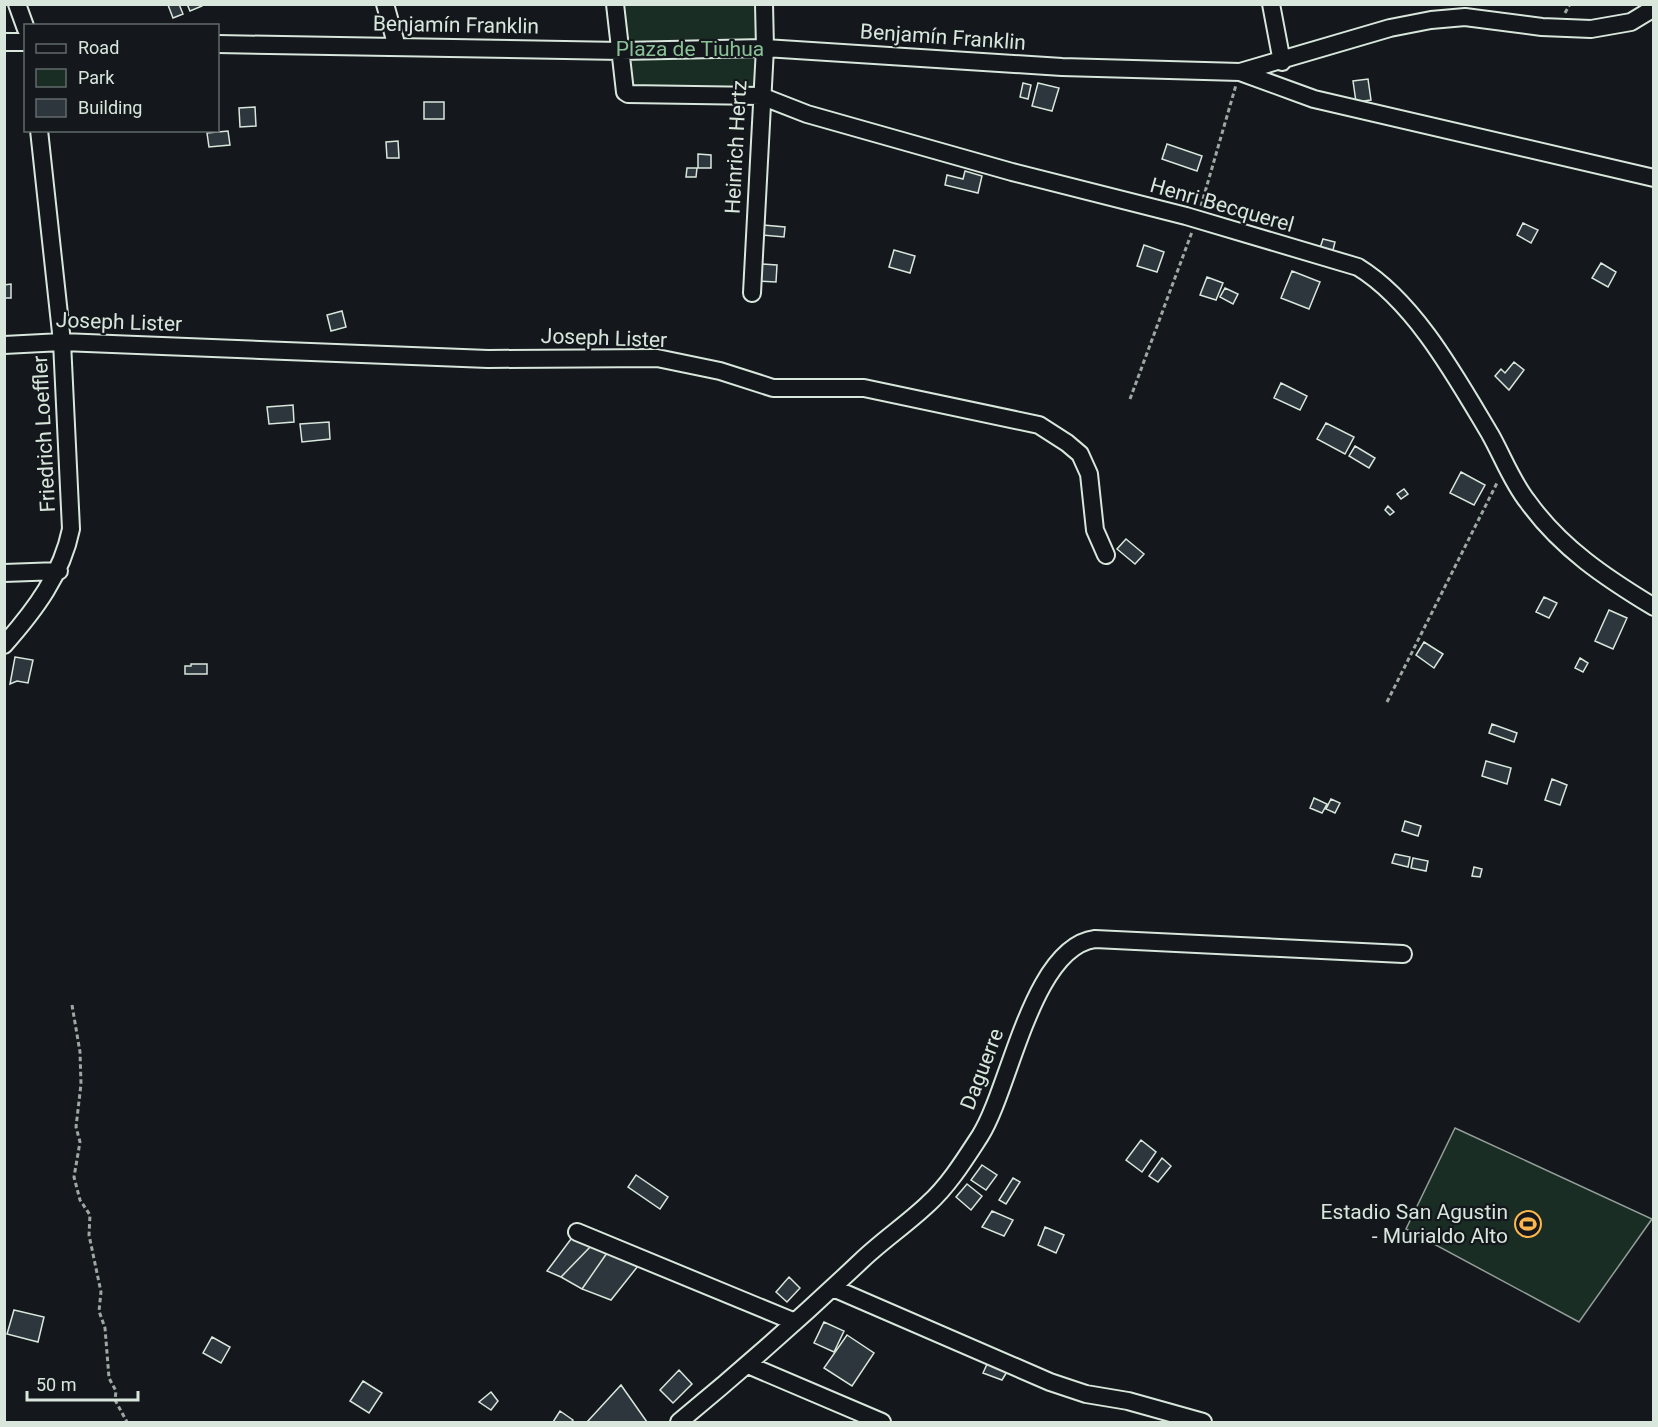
<svg xmlns="http://www.w3.org/2000/svg" width="1658" height="1427" font-family="Roboto,sans-serif">
<style>
.green{fill:#1a2d24;stroke:#939e99;stroke-width:1.5}
.building{fill:#2c363c;stroke:#d8e6dc;stroke-width:1.5}
.lines{fill:none;stroke-linecap:round;stroke-linejoin:round}
.minor-casing{stroke:#d8e6dc;stroke-width:20}
.path{stroke:#9da8a2;stroke-width:3;stroke-dasharray:4.5 3;stroke-linecap:butt}
.minor{stroke:#14181c;stroke-width:16}
.labels{text-anchor:middle;stroke-width:4.5;stroke-linejoin:round;paint-order:stroke}
.street-label{font-size:21px;fill:#d8e6dc;stroke:#14181c}
.park-label{font-size:21px;fill:#8ac095;stroke:#14181c}
.poi-label{font-size:21px;fill:#d8e6dc;stroke:#14181c;text-anchor:end}
</style>
<rect width="100%" height="100%" fill="#14181c"/>
<!-- green -->
<path class="green" d="M 621,5 L 759,5 L 759,94 L 631,92 Z
M 1455,1128 L 1652,1219 L 1579,1322 L 1406,1229 Z"/>
<!-- building -->
<path class="building" d="M 179,4 L 183,14 L 173,18 L 168,5 Z
M 187,4 L 202,4 L 202,6 L 190,11 Z
M 1368,79 L 1371,100 L 1356,102 L 1353,81 Z
M 1023,83 L 1031,85 L 1028,99 L 1020,97 Z
M 1038,83 L 1059,88 L 1052,111 L 1032,106 Z
M 424,102 L 444,102 L 444,119 L 424,119 Z
M 255,107 L 256,126 L 240,127 L 239,108 Z
M 228,131 L 230,145 L 209,147 L 207,133 Z
M 398,141 L 399,158 L 387,158 L 386,142 Z
M 1167,144 L 1202,156 L 1197,171 L 1162,159 Z
M 698,154 L 711,155 L 711,168 L 698,168 Z
M 687,168 L 697,168 L 696,177 L 686,177 Z
M 965,171 L 982,176 L 978,193 L 945,185 L 947,175 L 963,179 Z
M 1523,223 L 1538,230 L 1531,243 L 1517,235 Z
M 763,225 L 785,227 L 784,237 L 762,235 Z
M 1323,239 L 1335,242 L 1332,254 L 1319,251 Z
M 1144,245 L 1164,252 L 1157,272 L 1137,266 Z
M 894,250 L 915,256 L 910,273 L 889,267 Z
M 1601,263 L 1616,272 L 1608,287 L 1592,278 Z
M 760,264 L 777,265 L 776,282 L 759,281 Z
M 1292,271 L 1320,282 L 1309,309 L 1281,298 Z
M 1207,277 L 1223,283 L 1216,300 L 1200,295 Z
M 11,284 L 11,298 L 4,298 L 4,285 Z
M 1225,288 L 1238,294 L 1233,304 L 1220,297 Z
M 342,311 L 346,327 L 331,331 L 327,315 Z
M 1514,362 L 1524,370 L 1509,390 L 1495,376 L 1501,369 L 1505,373 Z
M 1281,383 L 1307,396 L 1300,410 L 1274,398 Z
M 293,405 L 294,422 L 269,424 L 267,407 Z
M 329,422 L 330,439 L 302,442 L 300,424 Z
M 1326,423 L 1354,437 L 1345,454 L 1317,439 Z
M 1355,446 L 1375,458 L 1369,468 L 1349,456 Z
M 1461,472 L 1485,485 L 1474,505 L 1450,493 Z
M 1404,489 L 1408,494 L 1401,499 L 1397,494 Z
M 1388,506 L 1394,512 L 1390,515 L 1385,510 Z
M 1126,539 L 1144,554 L 1135,564 L 1117,549 Z
M 1544,597 L 1557,603 L 1549,618 L 1536,612 Z
M 1609,610 L 1627,618 L 1613,649 L 1595,641 Z
M 1424,642 L 1443,654 L 1434,668 L 1416,655 Z
M 15,657 L 33,660 L 28,683 L 17,681 L 10,684 Z
M 1580,658 L 1588,663 L 1583,672 L 1575,668 Z
M 191,664 L 207,664 L 207,674 L 185,674 L 185,666 L 191,666 Z
M 1492,724 L 1517,733 L 1514,742 L 1489,733 Z
M 1486,761 L 1511,768 L 1507,784 L 1482,776 Z
M 1552,779 L 1567,785 L 1560,805 L 1545,800 Z
M 1314,798 L 1327,804 L 1322,813 L 1310,808 Z
M 1331,799 L 1340,803 L 1335,813 L 1326,809 Z
M 1405,821 L 1421,826 L 1418,836 L 1402,831 Z
M 1395,854 L 1410,857 L 1408,867 L 1392,863 Z
M 1413,858 L 1428,861 L 1426,871 L 1411,868 Z
M 1474,867 L 1482,869 L 1480,877 L 1472,876 Z
M 1141,1140 L 1156,1152 L 1142,1172 L 1126,1160 Z
M 1162,1158 L 1171,1166 L 1158,1182 L 1149,1176 Z
M 982,1165 L 997,1175 L 986,1190 L 971,1180 Z
M 636,1175 L 668,1197 L 660,1209 L 628,1187 Z
M 1013,1178 L 1020,1182 L 1006,1204 L 999,1200 Z
M 967,1184 L 982,1196 L 971,1210 L 956,1197 Z
M 992,1211 L 1013,1220 L 1004,1236 L 982,1227 Z
M 1045,1227 L 1064,1235 L 1056,1253 L 1038,1245 Z
M 574,1235 L 591,1246 L 561,1277 L 547,1271 Z
M 594,1243 L 607,1253 L 582,1289 L 561,1277 Z
M 607,1253 L 638,1266 L 611,1300 L 582,1289 Z
M 789,1277 L 800,1288 L 787,1302 L 776,1292 Z
M 14,1310 L 44,1317 L 38,1342 L 7,1334 Z
M 824,1322 L 844,1331 L 834,1352 L 814,1343 Z
M 847,1335 L 874,1353 L 852,1386 L 824,1368 Z
M 212,1337 L 230,1347 L 221,1363 L 203,1353 Z
M 988,1362 L 1008,1370 L 1002,1380 L 983,1373 Z
M 679,1370 L 692,1384 L 673,1403 L 660,1390 Z
M 363,1381 L 382,1393 L 369,1413 L 350,1401 Z
M 621,1385 L 647,1422 L 587,1422 Z
M 491,1392 L 498,1401 L 491,1410 L 479,1402 Z
M 560,1411 L 573,1420 L 571,1422 L 553,1422 Z"/>
<g class="lines">
<defs>
<path id="minor" d="M 17,4 L 26,29
M 385,4 L 397,47
M 615,4 L 625,92 L 628,94 L 761,96 L 807,114 L 1012,172 L 1186,216 L 1358,267 C 1415,302 1456,377 1490,434 C 1503,457 1512,482 1528,502 C 1561,548 1606,578 1654,607
M 1271,4 L 1282,62
M 4,42 L 26,42
M 218,44 L 621,51 L 765,48 L 1062,67 L 1240,72 L 1390,28 L 1431,20 L 1465,17 L 1542,27 L 1591,29 L 1631,22 L 1654,8
M 1240,72 L 1314,99 L 1654,178
M 752,293 L 765,48 L 764,4
M 4,345 L 62,342 L 488,359 L 657,358 L 720,371 L 773,388 L 864,388 L 1039,425 L 1067,443 L 1080,454 L 1089,474 L 1095,530 L 1106,555
M 4,573 L 59,571
M 4,645 C 35,610 62,574 71,529 L 62,342 L 39,130
M 577,1232 L 795,1322
M 833,1288 L 1050,1382 L 1086,1394 L 1128,1401 L 1203,1422
M 748,1365 L 882,1422
M 679,1422 C 742,1370 803,1316 862,1260 C 883,1240 907,1224 928,1204 C 949,1185 965,1159 980,1136 C 1010,1089 1032,947 1095,939 L 1403,954"/>
</defs>
<!-- minor casing -->
<use href="#minor" class="minor-casing"/>
<!-- path -->
<path class="path" d="M 1565,13 L 1570,4
M 1201,206 L 1236,85
M 1130,399 L 1192,232
M 1387,702 L 1498,481
M 72,1005 L 80,1052 L 81,1084 L 76,1127 L 80,1142 L 74,1177 L 80,1200 L 90,1215 L 89,1235 L 101,1292 L 99,1311 L 105,1328 L 109,1378 L 116,1391 L 115,1400 L 127,1422"/>
<!-- minor -->
<use href="#minor" class="minor"/>
</g>
<!-- icons -->
<defs>
<symbol id="stadium-ring" viewBox="-11 -11 22 22"><circle r="9.5" fill="#14181c" stroke="#ffb74d" stroke-width="1.5"/><path d="M0-5a6.5 5 0 1 0 0 10a6.5 5 0 1 0 0-10ZM-3.5-1.8h7v3.6h-7Z" fill="#ffb74d"/></symbol>
</defs>
<g fill-rule="evenodd">
<use href="#stadium-ring" x="1513" y="1209" width="30" height="30"/>
</g>
<g class="labels">
<!-- street labels -->
<g class="street-label">
<text transform="translate(456 25) rotate(1)" y="7">Benjamín Franklin</text>
<text transform="translate(943 37) rotate(4)" y="7">Benjamín Franklin</text>
<text transform="translate(736 147) rotate(-87)" y="7">Heinrich Hertz</text>
<text transform="translate(1222 205) rotate(16)" y="7">Henri Becquerel</text>
<text transform="translate(119 322) rotate(2)" y="7">Joseph Lister</text>
<text transform="translate(604 338) rotate(2)" y="7">Joseph Lister</text>
<text transform="translate(44 434) rotate(-93)" y="7">Friedrich Loeffler</text>
<text transform="translate(982 1069) rotate(-69)" y="7">Daguerre</text>
</g>
<!-- park labels -->
<g class="park-label">
<text x="690" y="56">Plaza de Tiuhua</text>
</g>
<!-- poi labels -->
<g class="poi-label">
<text x="1508" y="1219">Estadio San Agustin<tspan x="1508" dy="24">- Murialdo Alto</tspan></text>
</g>
</g>
<!-- border -->
<rect width="1658" height="1427" fill="none" stroke="#d8e6dc" stroke-width="12"/>
<!-- legend -->
<rect x="24" y="24" width="195" height="108" fill="#14181c" stroke="#626a69" stroke-width="1.5"/>
<rect x="36" y="44" width="30" height="9" fill="#14181c" stroke="#626a69" stroke-width="1.5"/>
<text x="78" y="54" font-size="18" fill="#d8e6dc">Road</text>
<rect x="36" y="69" width="30" height="18" fill="#1a2d24" stroke="#626a69" stroke-width="1.5"/>
<text x="78" y="84" font-size="18" fill="#d8e6dc">Park</text>
<rect x="36" y="99" width="30" height="18" fill="#2c363c" stroke="#626a69" stroke-width="1.5"/>
<text x="78" y="114" font-size="18" fill="#d8e6dc">Building</text>
<!-- scale -->
<path d="M27 1391v9h111v-9" fill="none" stroke="#d8e6dc" stroke-width="3"/>
<text x="36" y="1391" font-size="18" fill="#d8e6dc" stroke="#14181c" stroke-width="4.5" paint-order="stroke">50 m</text>
</svg>
